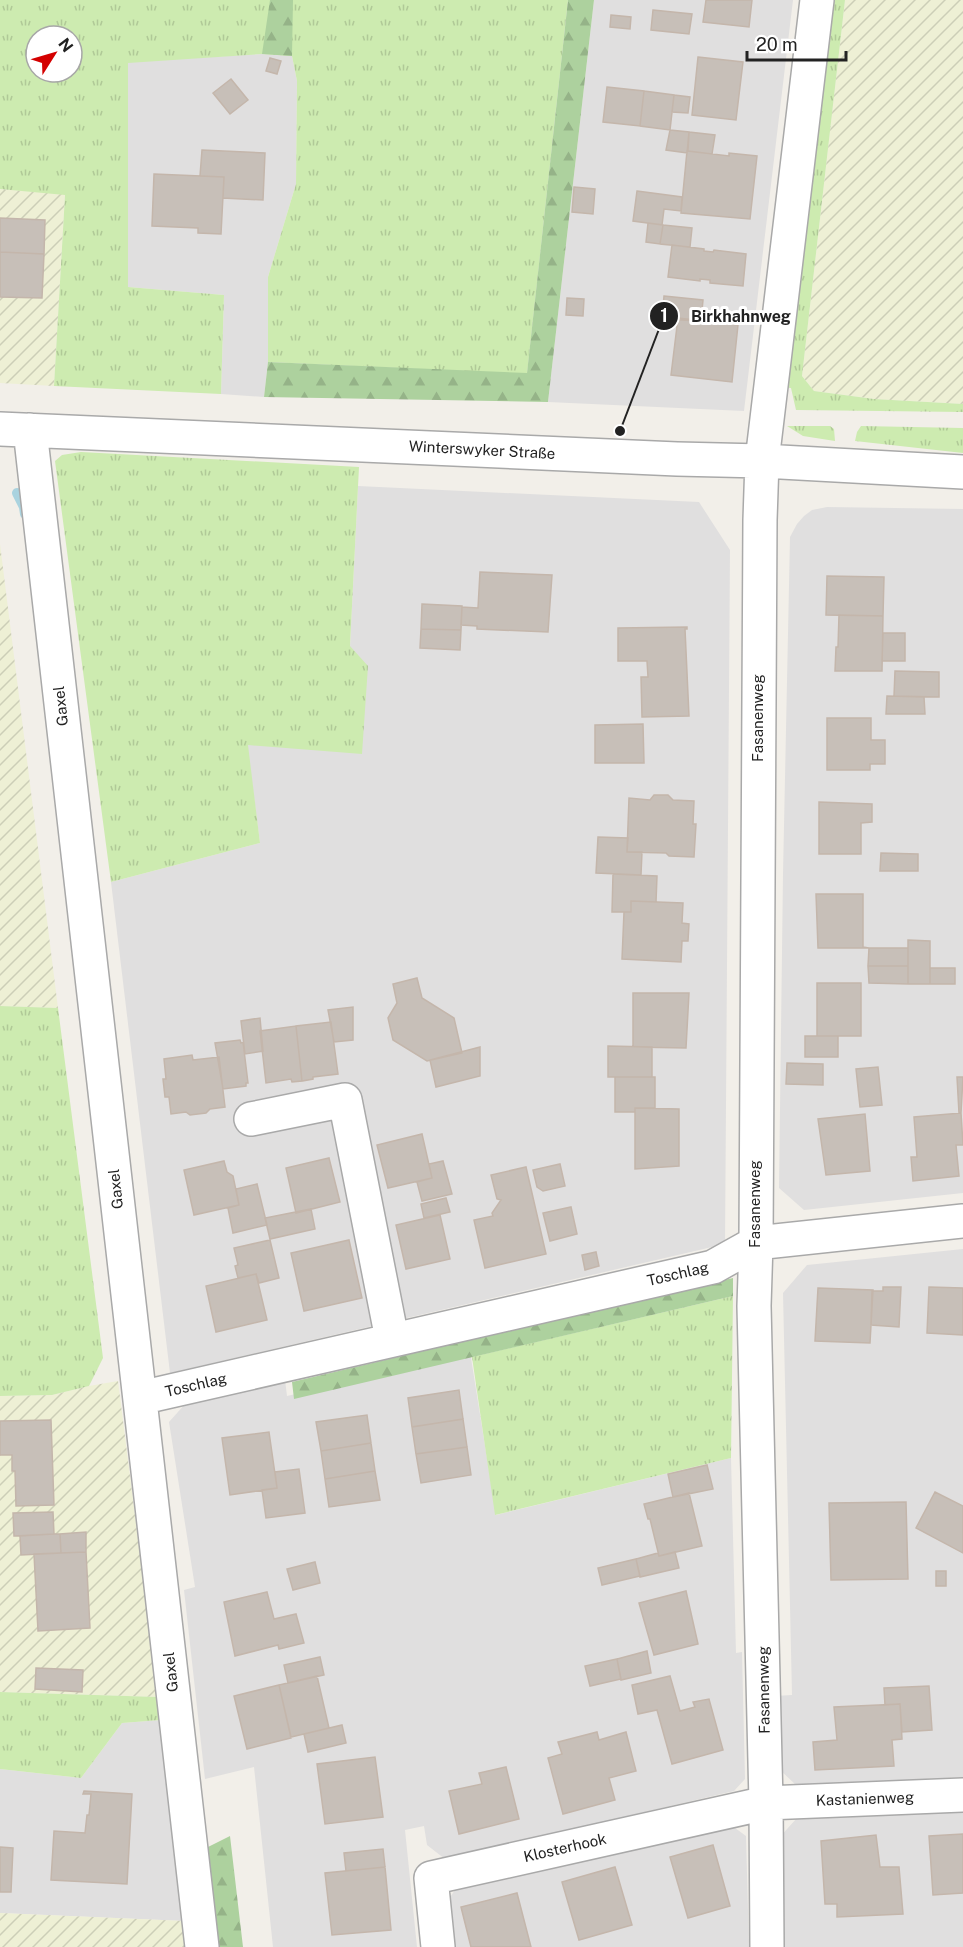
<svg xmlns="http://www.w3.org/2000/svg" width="963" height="1947" font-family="'Public Sans',sans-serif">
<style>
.residential{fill:#e0dfdf}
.farmland{fill:url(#farmland-furrows)}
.grass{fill:url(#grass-tufts);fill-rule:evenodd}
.forest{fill:url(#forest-firs)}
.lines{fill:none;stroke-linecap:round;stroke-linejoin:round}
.stream{stroke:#aad3df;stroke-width:10}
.building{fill:#c7bfb8;stroke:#c4b6ab;stroke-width:1.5}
.minor-casing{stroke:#a9a9a9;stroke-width:36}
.minor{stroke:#fff;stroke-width:33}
.labels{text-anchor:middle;stroke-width:6;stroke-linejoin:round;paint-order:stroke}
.street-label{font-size:15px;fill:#222;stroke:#fff}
.leader{fill:none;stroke:#222;stroke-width:2}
.callout-dot{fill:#222;stroke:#fff;stroke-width:2}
.mark-label{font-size:18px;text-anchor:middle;font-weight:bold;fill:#fff}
.callout-label{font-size:16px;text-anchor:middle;font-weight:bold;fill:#222;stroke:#fff;stroke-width:6;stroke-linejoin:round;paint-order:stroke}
</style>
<defs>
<pattern id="farmland-furrows" width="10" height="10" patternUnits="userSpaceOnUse" patternTransform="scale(1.5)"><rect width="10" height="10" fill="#eef0d5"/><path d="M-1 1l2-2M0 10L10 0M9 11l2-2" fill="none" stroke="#ccceb7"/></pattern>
<pattern id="grass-tufts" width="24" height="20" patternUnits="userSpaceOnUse" patternTransform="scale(1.5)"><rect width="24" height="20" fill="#cdebb0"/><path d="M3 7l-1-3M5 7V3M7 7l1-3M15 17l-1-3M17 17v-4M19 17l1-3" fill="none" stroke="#b0c997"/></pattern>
<pattern id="forest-firs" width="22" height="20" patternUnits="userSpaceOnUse" patternTransform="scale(1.5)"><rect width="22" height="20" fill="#add19e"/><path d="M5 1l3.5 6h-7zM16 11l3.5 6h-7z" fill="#95b388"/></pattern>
</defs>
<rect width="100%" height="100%" fill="#f2efe9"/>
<!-- residential -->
<path class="residential" d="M 594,0 L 793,0 L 744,411 L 548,402 Z
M 262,54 L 292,56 L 297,81 L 296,184 L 268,277 L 268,362 L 264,397 L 221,394 L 224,295 L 128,287 L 128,62 Z
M 358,486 L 699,502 L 730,550 L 725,1244 L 170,1373 L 111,882 L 260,843 L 247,745 L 350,647 Z
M 827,507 L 963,509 L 963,1193 L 804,1210 L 779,1188 L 783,874 L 790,537 L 797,524 L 804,516 L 812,510 Z
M 963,1249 L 963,1777 L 797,1786 L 777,1767 L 775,1696 L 792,1695 L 783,1293 L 807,1265 Z
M 468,1339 L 496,1515 L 731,1458 L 736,1653 L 742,1652 L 745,1779 L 734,1791 L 445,1859 L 427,1845 L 424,1826 L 405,1830 L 417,1947 L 273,1947 L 254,1767 L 205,1779 L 184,1590 L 195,1587 L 169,1422 L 186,1403 L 285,1380 L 287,1396 L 378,1375 L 377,1360 Z
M 161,1720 L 185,1921 L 0,1913 L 0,1769 L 81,1778 L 122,1723 Z
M 963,1809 L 963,1947 L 781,1947 L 778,1839 L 797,1818 Z
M 731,1825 L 746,1836 L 749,1947 L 450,1947 L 446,1903 L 455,1890 Z"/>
<!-- farmland -->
<path class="farmland" d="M 845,0 L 963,0 L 963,404 L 874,399 L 814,391 L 802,376 Z
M 0,189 L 65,194 L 54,386 L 0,383 Z
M 0,544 L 58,1008 L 0,1006 Z
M 118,1381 L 158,1697 L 0,1692 L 0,1396 L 52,1395 L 89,1386 Z
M 0,1913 L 185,1921 L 188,1947 L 0,1947 Z"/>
<!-- grass -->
<path class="grass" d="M 0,0 L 568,0 L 527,374 L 268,362 L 268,277 L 296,184 L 297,81 L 292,56 L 262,54 L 128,63 L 128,287 L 224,295 L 221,394 L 54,386 L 65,195 L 0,189 ZM 36,36 L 72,36 L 72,72 L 36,72 Z
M 825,0 L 845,0 L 802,376 L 814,391 L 874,399 L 963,404 L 963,412 L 796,410 L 791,388 L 777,387 Z
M 787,426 L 830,426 L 834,429 L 835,441 L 803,436 Z
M 861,426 L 963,428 L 963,453 L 855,441 L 857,432 Z
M 81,452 L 359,467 L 350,646 L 368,666 L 362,754 L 248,745 L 260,843 L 111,882 L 55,461 L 62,455 Z
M 0,1006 L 58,1008 L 103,1358 L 89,1386 L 52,1395 L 0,1396 Z
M 733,1296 L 731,1458 L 495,1515 L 472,1357 Z
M 0,1692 L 158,1697 L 161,1720 L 122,1723 L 81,1778 L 0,1769 Z"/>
<!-- forest -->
<path class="forest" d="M 270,0 L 293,0 L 292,56 L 262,54 Z
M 568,0 L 594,0 L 548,402 L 264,397 L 268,362 L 527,373 Z
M 733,1278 L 733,1296 L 294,1399 L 292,1382 Z
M 230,1836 L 243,1947 L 218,1947 L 206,1848 Z"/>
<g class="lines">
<!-- stream -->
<path class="stream" d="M 17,493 L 24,507 L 25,514"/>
</g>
<!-- building -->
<path class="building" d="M 706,0 L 752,0 L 749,27 L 703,22 Z
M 653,10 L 692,14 L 689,34 L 651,30 Z
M 611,15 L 631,17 L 630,29 L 610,27 Z
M 698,57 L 743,62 L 736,120 L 692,115 Z
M 270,58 L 281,61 L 277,74 L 266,71 Z
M 231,79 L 248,100 L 230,114 L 213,93 Z
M 607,87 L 644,91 L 640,126 L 603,122 Z
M 644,91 L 674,95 L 670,130 L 640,126 Z
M 674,95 L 690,97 L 688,113 L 672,112 Z
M 670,130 L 689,132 L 687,153 L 666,150 Z
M 689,132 L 715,135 L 712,154 L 688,151 Z
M 202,150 L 265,153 L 263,200 L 223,198 L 224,177 L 200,176 Z
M 687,151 L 729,156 L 729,153 L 757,156 L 750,219 L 681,213 Z
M 154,174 L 224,177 L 221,234 L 198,233 L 198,228 L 152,226 Z
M 574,187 L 595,189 L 593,214 L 572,212 Z
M 637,191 L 682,197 L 681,211 L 664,209 L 662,225 L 633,221 Z
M 0,218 L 45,220 L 44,254 L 0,252 Z
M 648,223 L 663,225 L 660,244 L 646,242 Z
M 663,225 L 692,228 L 690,247 L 660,244 Z
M 672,245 L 704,249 L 704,251 L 713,252 L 714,250 L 746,254 L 743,286 L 710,283 L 710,280 L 700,279 L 700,281 L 668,277 Z
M 0,252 L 44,254 L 42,298 L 0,297 Z
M 664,296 L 703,300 L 701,321 L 662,319 Z
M 567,298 L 584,299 L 583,316 L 566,315 Z
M 678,318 L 738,325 L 732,382 L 671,375 Z
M 480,572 L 552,575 L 548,632 L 477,629 L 477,626 L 461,625 L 462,607 L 478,608 Z
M 827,576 L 884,577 L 883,616 L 826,615 Z
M 422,604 L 462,606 L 461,630 L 421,629 Z
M 839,615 L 883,616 L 882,671 L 835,671 L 836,647 L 838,647 Z
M 687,627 L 687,629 L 685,629 L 689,716 L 642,717 L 641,677 L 648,677 L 647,661 L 618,661 L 618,628 Z
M 421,629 L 461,630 L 460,650 L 420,648 Z
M 883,633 L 905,633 L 905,661 L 882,661 Z
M 895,671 L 939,672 L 939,697 L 894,696 Z
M 887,696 L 924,697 L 925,714 L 886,714 Z
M 827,718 L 871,718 L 871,740 L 885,740 L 885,764 L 870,764 L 870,770 L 827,770 Z
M 643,724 L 644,763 L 595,763 L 595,725 Z
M 654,795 L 668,795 L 673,800 L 694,801 L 693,824 L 696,824 L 694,857 L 669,856 L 666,853 L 627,852 L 629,798 L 650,800 Z
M 819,802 L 872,804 L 872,822 L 861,823 L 861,854 L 819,854 Z
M 598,837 L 628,838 L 627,852 L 642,852 L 641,875 L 596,873 Z
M 881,853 L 918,854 L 918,871 L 880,871 Z
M 613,874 L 657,876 L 656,902 L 631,901 L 631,912 L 612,912 Z
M 816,894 L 863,894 L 863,947 L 869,948 L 818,948 Z
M 631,901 L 683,903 L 682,923 L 689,924 L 688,941 L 682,941 L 681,962 L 622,959 L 624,912 L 631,912 Z
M 908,940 L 930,941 L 930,984 L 908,984 Z
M 869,948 L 908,948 L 908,966 L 868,966 Z
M 868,966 L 908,966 L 908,984 L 869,983 Z
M 930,968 L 955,968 L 955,984 L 930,984 Z
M 417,978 L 422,998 L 454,1018 L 462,1053 L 427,1061 L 393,1040 L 388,1018 L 397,1003 L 393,984 Z
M 817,983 L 861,983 L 861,1036 L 817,1036 Z
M 633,993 L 689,993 L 686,1048 L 633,1047 Z
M 353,1007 L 353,1040 L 334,1042 L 328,1010 Z
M 260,1018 L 263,1051 L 245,1054 L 241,1021 Z
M 331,1022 L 338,1074 L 313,1077 L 313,1079 L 302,1081 L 296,1026 Z
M 296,1026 L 302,1081 L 292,1082 L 291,1079 L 266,1083 L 260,1031 Z
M 805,1036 L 838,1036 L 838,1057 L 805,1057 Z
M 240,1040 L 241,1043 L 243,1042 L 248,1083 L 246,1083 L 246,1086 L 223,1089 L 215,1043 Z
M 608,1046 L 652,1047 L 652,1077 L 608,1077 Z
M 480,1047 L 480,1076 L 436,1087 L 430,1060 Z
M 192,1055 L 193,1060 L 219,1057 L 225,1107 L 210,1109 L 206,1113 L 190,1115 L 186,1112 L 171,1114 L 169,1097 L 165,1097 L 163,1079 L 166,1079 L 164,1059 Z
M 787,1063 L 823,1064 L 823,1085 L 786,1084 Z
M 878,1067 L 882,1105 L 860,1107 L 856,1069 Z
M 615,1077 L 655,1077 L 655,1108 L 635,1108 L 635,1112 L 615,1112 Z
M 957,1077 L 963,1077 L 961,1113 L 959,1113 Z
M 635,1108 L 679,1109 L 679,1166 L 635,1169 Z
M 961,1113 L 963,1145 L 956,1145 L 959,1176 L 913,1181 L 911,1157 L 917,1157 L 914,1117 Z
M 865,1114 L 870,1171 L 826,1175 L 818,1119 Z
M 422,1134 L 432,1178 L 388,1188 L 377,1145 Z
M 329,1158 L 340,1202 L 296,1213 L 286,1168 Z
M 224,1161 L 227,1172 L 233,1176 L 239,1205 L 194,1215 L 184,1170 Z
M 443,1161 L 452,1194 L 422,1201 L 417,1182 L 432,1178 L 429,1164 Z
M 560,1164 L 565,1186 L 543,1191 L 537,1187 L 533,1170 Z
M 526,1167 L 546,1254 L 485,1268 L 474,1220 L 493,1216 L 492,1213 L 501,1200 L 497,1199 L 491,1175 Z
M 257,1184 L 267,1225 L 233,1233 L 228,1208 L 239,1205 L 236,1189 Z
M 446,1198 L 450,1212 L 424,1218 L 421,1204 Z
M 571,1207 L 577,1234 L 550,1241 L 543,1213 Z
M 311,1209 L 315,1229 L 270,1239 L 265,1218 Z
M 440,1215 L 450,1259 L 406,1269 L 396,1225 Z
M 270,1240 L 279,1278 L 259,1283 L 256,1274 L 238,1278 L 235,1266 L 238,1265 L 234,1248 Z
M 349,1240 L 362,1298 L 304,1311 L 291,1253 Z
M 596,1252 L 599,1266 L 585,1270 L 582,1255 Z
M 256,1274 L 267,1320 L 216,1332 L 206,1286 Z
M 883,1287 L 901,1287 L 899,1327 L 871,1325 L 872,1291 L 883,1291 Z
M 929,1287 L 963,1288 L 963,1335 L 927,1333 Z
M 818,1288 L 873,1290 L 870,1343 L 815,1341 Z
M 459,1390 L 463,1419 L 412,1427 L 408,1398 Z
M 367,1415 L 371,1443 L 321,1451 L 316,1422 Z
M 463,1419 L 467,1447 L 416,1454 L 412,1427 Z
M 51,1420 L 54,1505 L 16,1506 L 15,1471 L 12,1471 L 12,1455 L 0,1455 L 0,1421 Z
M 269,1432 L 277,1488 L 230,1495 L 222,1438 Z
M 371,1443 L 375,1471 L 325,1479 L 321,1451 Z
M 467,1447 L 471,1475 L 421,1483 L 416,1454 Z
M 707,1465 L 713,1489 L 673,1497 L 668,1474 Z
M 299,1469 L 305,1513 L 266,1518 L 262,1490 L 277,1488 L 275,1472 Z
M 375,1471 L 380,1500 L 329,1507 L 325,1479 Z
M 935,1492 L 963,1506 L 963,1553 L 916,1528 Z
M 689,1493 L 702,1546 L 659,1556 L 650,1519 L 648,1519 L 644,1504 Z
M 906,1502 L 908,1579 L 831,1580 L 829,1503 Z
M 53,1512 L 54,1534 L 14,1536 L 13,1513 Z
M 86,1532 L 86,1552 L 61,1553 L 60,1534 Z
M 54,1534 L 60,1534 L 61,1553 L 21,1555 L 20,1536 Z
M 86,1552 L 90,1628 L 38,1631 L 34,1554 Z
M 675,1552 L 679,1568 L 640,1577 L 636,1559 L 658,1553 L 659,1556 Z
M 636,1559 L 640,1576 L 602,1585 L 598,1568 Z
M 315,1562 L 320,1583 L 293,1590 L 287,1569 Z
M 936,1571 L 946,1571 L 946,1586 L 936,1586 Z
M 686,1591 L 698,1644 L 654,1655 L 639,1603 Z
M 267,1592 L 274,1619 L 296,1614 L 304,1643 L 279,1649 L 278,1645 L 235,1656 L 224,1602 Z
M 647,1651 L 651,1673 L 621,1680 L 617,1659 Z
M 320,1657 L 324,1675 L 288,1683 L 284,1665 Z
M 617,1659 L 621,1679 L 590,1686 L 585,1666 Z
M 36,1668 L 83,1670 L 82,1692 L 35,1689 Z
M 317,1676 L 329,1728 L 291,1737 L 279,1685 Z
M 670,1676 L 680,1711 L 695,1707 L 693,1702 L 709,1699 L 723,1750 L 672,1764 L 657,1710 L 638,1714 L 632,1685 Z
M 279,1685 L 291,1738 L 247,1749 L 234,1696 Z
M 929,1686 L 932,1730 L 902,1732 L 900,1704 L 885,1705 L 884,1688 Z
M 900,1704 L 902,1739 L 892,1740 L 894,1766 L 815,1770 L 813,1742 L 837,1740 L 834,1707 Z
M 342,1725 L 346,1743 L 308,1752 L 304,1734 Z
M 597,1732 L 599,1740 L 626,1732 L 636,1771 L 609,1778 L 615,1800 L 563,1814 L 548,1758 L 562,1754 L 558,1742 Z
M 375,1757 L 383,1817 L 325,1824 L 317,1764 Z
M 506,1767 L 519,1819 L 459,1834 L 449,1791 L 482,1784 L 479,1773 Z
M 84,1791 L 132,1794 L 127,1884 L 51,1880 L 54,1831 L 85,1833 L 87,1815 L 89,1815 L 91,1794 L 83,1794 Z
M 963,1834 L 963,1893 L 933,1895 L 929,1836 Z
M 876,1835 L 880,1867 L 899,1867 L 903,1914 L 837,1917 L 837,1904 L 825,1904 L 821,1841 Z
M 713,1845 L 730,1906 L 688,1918 L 670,1857 Z
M 0,1847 L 13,1848 L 11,1892 L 0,1892 Z
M 383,1849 L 385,1867 L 346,1871 L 344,1853 Z
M 385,1867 L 391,1930 L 332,1935 L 325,1873 Z
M 615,1867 L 632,1925 L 579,1940 L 562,1882 Z
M 517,1893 L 531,1947 L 471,1947 L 461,1907 Z"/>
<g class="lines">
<defs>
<path id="minor" d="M 0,429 L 677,459 L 762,461 L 963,472
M 30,430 L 202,1947
M 251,1119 L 345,1100 L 392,1339
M 140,1398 L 713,1267 L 756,1243 L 963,1221
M 438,1947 L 431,1878 L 766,1803 L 963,1795
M 767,1947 L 766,1803 L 754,1306 L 756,1243 L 760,520 L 762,461 L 817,0"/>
</defs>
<!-- minor casing -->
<use href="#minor" class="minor-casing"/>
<!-- minor -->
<use href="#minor" class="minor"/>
</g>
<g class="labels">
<!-- street labels -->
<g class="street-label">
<text transform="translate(482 450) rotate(3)" y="5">Winterswyker Straße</text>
<text transform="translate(61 706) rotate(-96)" y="5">Gaxel</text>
<text transform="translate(758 718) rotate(-90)" y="5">Fasanenweg</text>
<text transform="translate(116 1189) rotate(-96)" y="5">Gaxel</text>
<text transform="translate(755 1204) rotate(-90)" y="5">Fasanenweg</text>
<text transform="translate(678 1274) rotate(-13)" y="5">Toschlag</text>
<text transform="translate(196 1385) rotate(-13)" y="5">Toschlag</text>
<text transform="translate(171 1672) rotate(-96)" y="5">Gaxel</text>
<text transform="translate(764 1690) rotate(-91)" y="5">Fasanenweg</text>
<text transform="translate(865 1799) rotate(-2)" y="5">Kastanienweg</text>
<text transform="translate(565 1848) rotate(-13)" y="5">Klosterhook</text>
</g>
</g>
<!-- callouts -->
<path class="leader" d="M620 431L664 316"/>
<g class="callout-dot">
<circle cx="620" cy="431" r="6"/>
<circle cx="664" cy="316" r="15"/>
</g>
<g class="mark-label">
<text x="664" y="322">1</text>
</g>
<g class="callout-label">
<text x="741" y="322">Birkhahnweg</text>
</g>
<!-- north arrow -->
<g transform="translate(54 54) rotate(53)"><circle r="28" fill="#ffffff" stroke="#a7a7a7" stroke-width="1.5"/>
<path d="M0-4.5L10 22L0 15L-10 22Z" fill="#d40000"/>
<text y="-9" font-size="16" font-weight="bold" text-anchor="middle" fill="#222222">N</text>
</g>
<!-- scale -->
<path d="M747 51v9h99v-9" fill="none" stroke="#222222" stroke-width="3"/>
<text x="756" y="51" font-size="18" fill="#222222" stroke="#ffffff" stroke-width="4.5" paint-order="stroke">20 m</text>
</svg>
